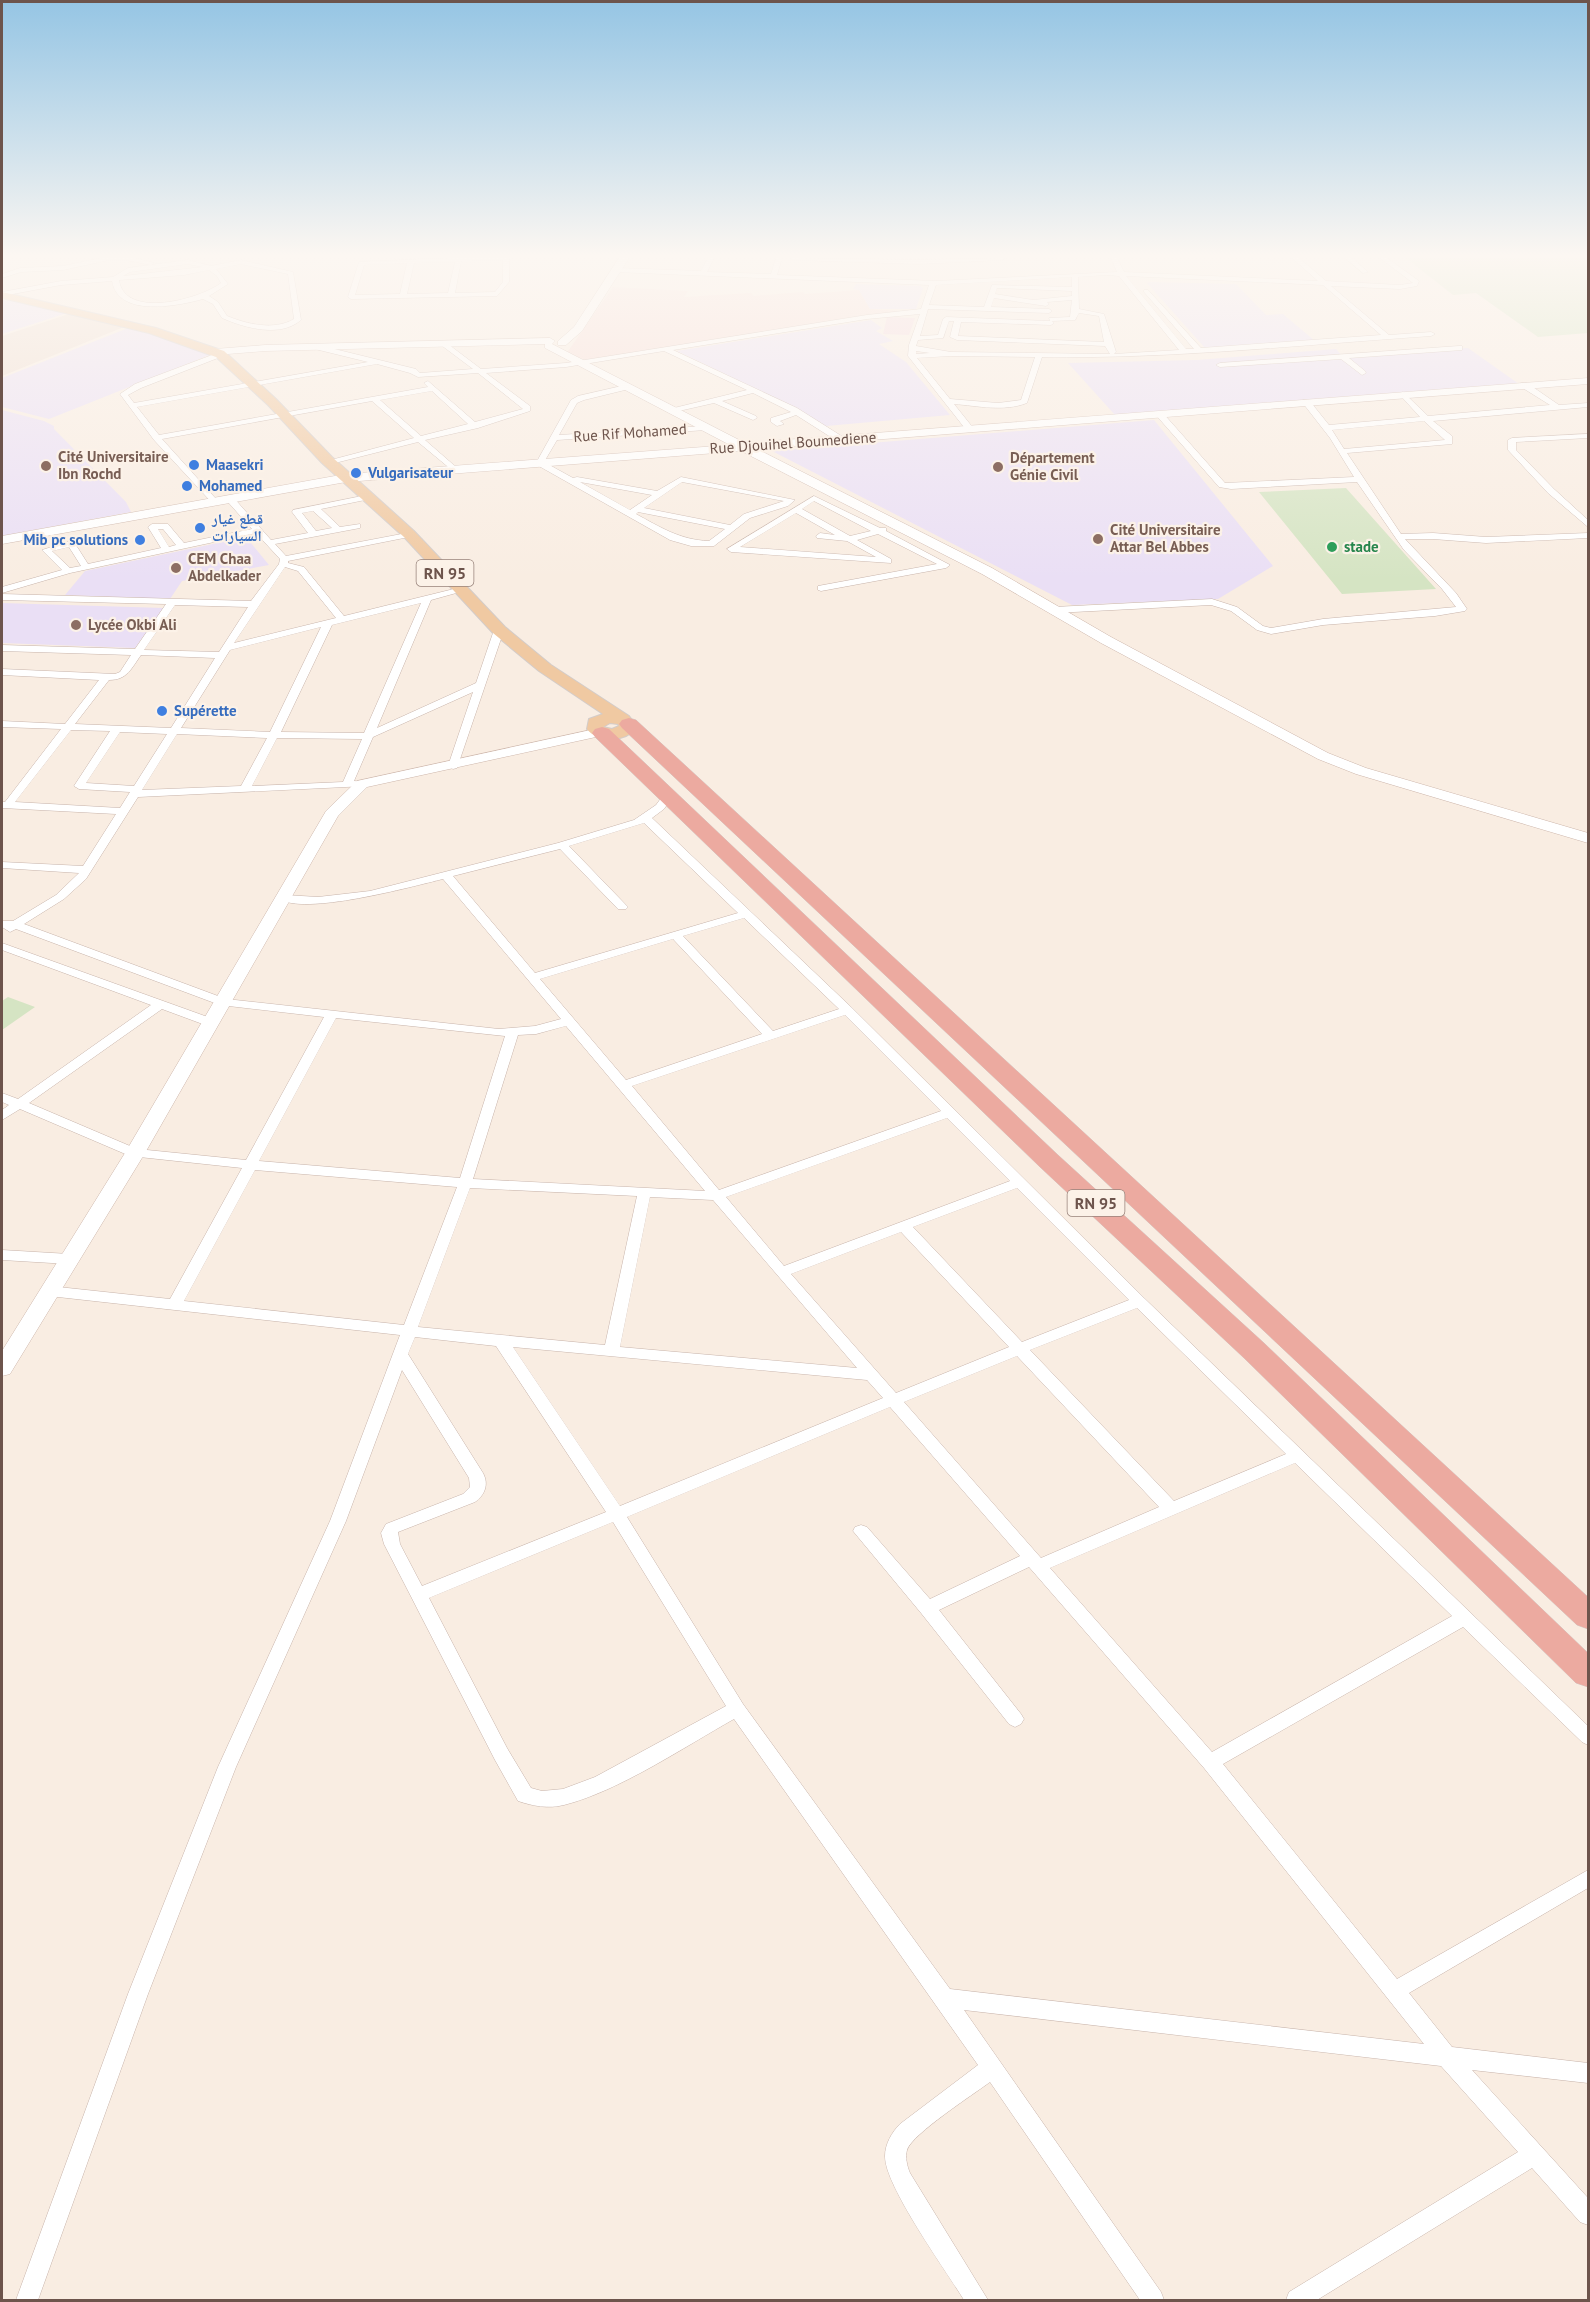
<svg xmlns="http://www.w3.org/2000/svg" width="1590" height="2302" font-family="'PT Sans','Noto Naskh Arabic',sans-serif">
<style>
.residential{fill:#efded2}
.commercial{fill:#f8ddd7}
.education{fill:#eadff5}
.medical{fill:#f5d7de}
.green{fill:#d5e4c3}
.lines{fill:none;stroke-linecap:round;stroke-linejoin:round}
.street-casing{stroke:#c8b4ab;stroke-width:1}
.secondary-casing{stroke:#cdb6ab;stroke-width:1}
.primary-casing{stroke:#d3ccc9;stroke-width:2}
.highway-casing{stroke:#d3ccc9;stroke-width:1}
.street{fill:#fff;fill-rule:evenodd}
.secondary{fill:#fff;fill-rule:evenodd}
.primary{fill:#f0c9a2;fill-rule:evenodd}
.highway{fill:#ecaaa0;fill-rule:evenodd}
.shop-dot{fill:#3f7fe0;stroke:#fcf2e8;stroke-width:2}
.education-dot{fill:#8d6e63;stroke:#fcf2e8;stroke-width:2}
.leisure-dot{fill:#2e9e5b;stroke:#fcf2e8;stroke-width:2}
.labels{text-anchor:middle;stroke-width:4.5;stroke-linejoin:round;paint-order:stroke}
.far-street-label{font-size:15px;fill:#6d544c;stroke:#fcf2e8}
.far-education-label{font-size:15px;font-weight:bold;fill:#785e54;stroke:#fcf2e8;text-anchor:start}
.far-shop-label{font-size:15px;font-weight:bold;fill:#366cbe;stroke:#fcf2e8;text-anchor:start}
.far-leisure-label{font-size:15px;font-weight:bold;fill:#27864d;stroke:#fcf2e8;text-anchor:start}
.shield{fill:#fcf2e8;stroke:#98837b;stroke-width:1.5}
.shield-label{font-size:16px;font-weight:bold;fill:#6d544c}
</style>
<rect width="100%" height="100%" fill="#f9ede2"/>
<!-- residential -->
<path class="residential" d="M 69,314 L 124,327 L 2,376 L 2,336 Z"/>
<!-- commercial -->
<path class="commercial" d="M 613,287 L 688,291 L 684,297 L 751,293 L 753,296 L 803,292 L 805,294 L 859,290 L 870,309 L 901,311 L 587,360 L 566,354 Z"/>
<!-- education -->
<path class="education" d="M 1150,282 L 1236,284 L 1266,315 L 1283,314 L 1315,341 L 1205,348 L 1147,283 Z
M 856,284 L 920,286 L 923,288 L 916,309 L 870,309 L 859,290 L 853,289 Z
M 2,300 L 19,302 L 67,313 L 2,334 Z
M 871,320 L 882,328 L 876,331 L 893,341 L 879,344 L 906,362 L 950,415 L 826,426 L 760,391 L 677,351 Z
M 128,328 L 173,340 L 212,354 L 49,419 L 2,407 L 2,378 Z
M 1468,348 L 1519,384 L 1115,415 L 1068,363 L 1197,360 L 1336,349 L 1342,356 Z
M 2,410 L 44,421 L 54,426 L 54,429 L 126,502 L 131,512 L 2,536 Z
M 1154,420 L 1273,566 L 1218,599 L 1072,605 L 772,451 Z
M 246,537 L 269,565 L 182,581 L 170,599 L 65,595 L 85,571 Z
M 2,603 L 164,608 L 135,648 L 2,643 Z"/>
<!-- medical -->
<path class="medical" d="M 887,317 L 915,318 L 909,335 L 883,334 Z"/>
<!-- green -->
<path class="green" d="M 1406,258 L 1588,258 L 1588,333 L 1538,337 L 1476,293 L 1453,295 Z
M 1346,488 L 1436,589 L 1342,594 L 1259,492 Z
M 8,997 L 35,1007 L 2,1030 L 2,1001 Z"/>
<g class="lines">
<defs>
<path id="street" d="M 101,258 L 135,258 L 154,263 L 151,265 L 126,260 L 109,260 L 63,270 L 21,272 L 2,278 L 2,274 L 20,268 L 63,266 Z
M 453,258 L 509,258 L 509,282 L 497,296 L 351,299 L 348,297 L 359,262 ZM 503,260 L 503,282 L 495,292 L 455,293 L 461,261 ZM 455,262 L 448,293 L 407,294 L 414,263 ZM 407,263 L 400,294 L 355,295 L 364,265 Z
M 708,258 L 714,258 L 707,272 L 771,274 L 776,258 L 782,258 L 777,275 L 936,281 L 1117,272 L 1111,258 L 1117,258 L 1124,272 L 1318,281 L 1292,258 L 1299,258 L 1326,281 L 1400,285 L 1413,283 L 1380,258 L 1387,258 L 1419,281 L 1417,286 L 1400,289 L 1331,286 L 1389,335 L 1431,332 L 1435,334 L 1431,336 C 1299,345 1173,359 1042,357 L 1027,403 C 1004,412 978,406 954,404 L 974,429 L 970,431 L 967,431 L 908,356 L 909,345 L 920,314 L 867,319 L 673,350 L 797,408 L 843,437 L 843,441 L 837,441 L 796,415 L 780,421 L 784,424 L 777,426 L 771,422 L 771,418 L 791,412 L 753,393 L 722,401 L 756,416 L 757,418 L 753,420 L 714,403 L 670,413 L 670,409 L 747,390 L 664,351 L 566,367 L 486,373 L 530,406 L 530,411 L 478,428 L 425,440 L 456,467 L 456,471 L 453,471 L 418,442 L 327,465 L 327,461 L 414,438 L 372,401 L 162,439 L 217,500 L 218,502 L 214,505 L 154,440 L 120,394 L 135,384 L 220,352 L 223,352 L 223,356 L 141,388 L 128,395 L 134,403 L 368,362 L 315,349 L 314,347 L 318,345 L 416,369 L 420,373 L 473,369 L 441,345 L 440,343 L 444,341 L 481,369 L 566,363 L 867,315 L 921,309 L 929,285 L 616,272 L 613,270 L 616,268 L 701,271 ZM 1107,275 L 1119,276 L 1179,350 L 1114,354 L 1116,352 L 1104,314 L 1079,309 L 1078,277 ZM 1126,276 L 1323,285 L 1381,335 L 1201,348 L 1148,290 L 1144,290 L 1144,292 L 1194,349 L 1186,349 ZM 1072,277 L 1072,287 L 992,285 L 984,307 L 929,305 L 936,285 ZM 997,288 L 1072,291 L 1072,296 L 1033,300 L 995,294 ZM 994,298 L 1046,306 L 1049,304 L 1047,302 L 1072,300 L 1070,317 L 1049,318 L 1050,321 L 946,317 L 943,319 L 938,335 L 920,336 L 928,309 L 1049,313 L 1052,311 L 1049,309 L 991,307 ZM 1079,313 L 1099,316 L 1104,342 L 958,336 L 961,322 L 1051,325 L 1054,323 L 1052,321 L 1075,320 ZM 949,321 L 954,321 L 950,337 L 957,340 L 1105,346 L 1110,354 L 951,352 L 916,346 L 918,340 L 943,338 ZM 916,351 L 930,353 L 916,354 ZM 951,356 L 1035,357 L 1021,400 L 998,403 L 950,399 L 917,358 ZM 377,364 L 410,373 L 418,377 L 478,373 L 523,409 L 475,422 L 428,381 L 424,383 L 428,387 L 159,435 L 137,407 ZM 432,391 L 468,424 L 421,436 L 380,400 Z
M 791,258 L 918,260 L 1005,258 L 1002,260 L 918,264 L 794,260 Z
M 1345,258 L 1352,258 L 1368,272 L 1363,273 Z
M 188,260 L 211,266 L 241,260 L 293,272 L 301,320 C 280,338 245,328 222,318 L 213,304 L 203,299 C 178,306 118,318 112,281 L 61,285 L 2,296 L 2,292 L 61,281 L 113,277 L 128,268 ZM 188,264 L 203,267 L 123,276 L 130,272 ZM 241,264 L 288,274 L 294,319 C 274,331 247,324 227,316 L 218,302 L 209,296 L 228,284 L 216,269 ZM 209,270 L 217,276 L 221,283 C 200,299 125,320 119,280 L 184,275 Z
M 1459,346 L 1462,346 L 1462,350 L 1349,358 L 1365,371 L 1366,373 L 1362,375 L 1341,359 L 1220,367 L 1216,365 L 1220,363 Z
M 1521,383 L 1527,383 L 1559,405 L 1588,403 L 1588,407 L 1433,421 L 1452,436 L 1452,444 L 1347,453 L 1401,534 L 1433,533 L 1486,537 L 1588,533 L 1588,538 L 1486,543 L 1433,539 L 1405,539 L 1456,593 L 1467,609 L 1465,611 L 1435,616 L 1323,625 L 1271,634 L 1257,630 L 1231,611 L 1211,605 L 1054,613 L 1049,610 L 1054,607 L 1212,599 L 1237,607 L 1263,626 L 1271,628 L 1323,619 L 1456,607 L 1442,589 L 1404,550 L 1357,482 L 1231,489 L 1219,487 L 1155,414 L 1162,412 L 1225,483 L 1354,477 L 1330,438 L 1302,402 L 1303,400 L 1309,400 L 1329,425 L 1420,417 L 1399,394 L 1403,392 L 1428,416 L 1550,405 L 1521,387 ZM 1424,421 L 1445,440 L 1344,449 L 1332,430 Z
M 626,385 L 629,385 L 629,389 L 584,400 L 577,403 L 559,435 L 706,426 L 710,428 L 706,430 L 557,440 L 544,462 L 573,478 L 577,477 L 657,491 L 681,477 L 795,500 L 788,506 L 750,518 L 714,546 L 691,546 L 670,540 L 537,465 L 536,463 L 571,400 L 578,396 ZM 580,482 L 652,495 L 630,510 ZM 682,482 L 784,501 L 744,514 L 730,525 L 644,508 ZM 638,512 L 725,529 L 709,541 C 680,540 660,527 636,514 Z
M 1588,434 L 1588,438 L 1516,442 L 1516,450 L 1554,489 L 1588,520 L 1588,527 L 1548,493 L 1508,450 L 1508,440 L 1512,438 Z
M 367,495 L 370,495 L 370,499 L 321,509 L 340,527 L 360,524 L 360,528 L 275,544 L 286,556 L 412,532 L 412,536 L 409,537 L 288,561 L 288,563 L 304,567 L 344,616 L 462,587 L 467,590 L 431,600 L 377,728 L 476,683 L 494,630 L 502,628 L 504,630 L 457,768 L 453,769 L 448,766 L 473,692 L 373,737 L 354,781 L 366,782 L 366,786 L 138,797 L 86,879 L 64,899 L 24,924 L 226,999 L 499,1029 L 535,1026 L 561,1019 L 443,879 C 414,886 301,917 279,898 L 285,895 L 318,897 L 370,891 L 558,843 L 634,820 L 656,805 L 664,794 L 672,794 L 673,796 L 664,809 L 652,818 L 851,1007 L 1144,1298 L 1588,1726 L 1588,1745 L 1582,1742 L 1463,1627 L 1223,1764 L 1397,1979 L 1588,1870 L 1588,1888 L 1409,1993 L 1452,2047 L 1588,2063 L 1588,2083 L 1472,2070 L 1588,2198 L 1588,2225 L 1580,2222 L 1532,2168 L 1317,2300 L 1286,2300 L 1289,2292 L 1518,2152 L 1441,2066 L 964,2010 L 1161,2292 L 1164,2300 L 1140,2300 L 990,2082 C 974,2094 912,2134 907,2150 C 905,2157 907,2166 910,2173 L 988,2300 L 964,2300 C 947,2272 884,2185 885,2156 C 885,2144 892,2132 900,2124 L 978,2065 L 734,1719 C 684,1747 619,1791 564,1805 C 548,1809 533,1806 518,1801 L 495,1760 L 384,1544 L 381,1533 L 386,1524 L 463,1494 L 470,1487 L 469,1478 L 402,1370 L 346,1521 L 236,1767 L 148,1994 L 38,2300 L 16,2300 L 128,1994 L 218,1767 L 330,1521 L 400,1335 L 49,1296 L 44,1295 L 42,1291 L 44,1287 L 49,1286 L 170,1299 L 242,1168 L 130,1156 L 20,1109 L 2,1120 L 2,1110 L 9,1105 L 2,1102 L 2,1093 L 18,1099 L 151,1005 L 2,950 L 2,943 L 216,1020 L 218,1023 L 216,1026 L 208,1026 L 162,1009 L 29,1103 L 137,1149 L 246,1160 L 324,1017 L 220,1005 L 16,929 L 10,932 L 2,927 L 2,921 L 13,921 L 56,895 L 79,873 L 2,868 L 2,862 L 83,866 L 116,814 L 2,808 L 2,802 L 5,802 L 61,729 L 2,727 L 2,721 L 65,724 L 99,680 L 2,675 L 2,669 L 115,674 L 120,672 L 131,655 L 2,651 L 2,645 L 135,649 L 166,604 L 2,600 L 2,594 L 251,601 L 279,564 L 280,559 L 256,533 L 70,573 L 2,593 L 2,587 L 62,570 L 42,550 L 71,541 L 74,542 L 88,564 L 161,548 L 148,527 L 152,524 L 168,524 L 184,543 L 252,529 L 227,501 L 227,497 L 233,497 L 271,540 L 308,533 L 292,512 L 293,510 ZM 313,511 L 332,528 L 316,531 L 302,513 ZM 158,529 L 163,529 L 176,545 L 169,547 ZM 69,547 L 81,566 L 70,568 L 52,551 ZM 285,567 L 298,571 L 336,618 L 234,643 ZM 421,603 L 364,733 L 281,732 L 332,625 ZM 175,605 L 248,607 L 219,652 L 144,650 ZM 321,627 L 270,732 L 181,728 L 230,650 ZM 141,655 L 215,658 L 171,728 L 75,724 L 109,680 C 127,680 131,669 141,655 ZM 71,730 L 110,731 L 74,786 L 79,789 L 130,792 L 120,808 L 15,802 ZM 120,732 L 167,734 L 134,786 L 86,783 ZM 177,734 L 267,738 L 241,786 L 142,790 ZM 277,738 L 362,739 L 343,782 L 252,786 ZM 644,823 L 738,913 L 535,973 L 453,876 L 560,849 L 618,909 L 626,909 L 628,907 L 626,905 L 569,846 ZM 744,918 L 839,1009 L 773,1031 L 683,936 ZM 673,939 L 762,1034 L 626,1080 L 540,979 ZM 845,1015 L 941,1111 L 719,1190 L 632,1086 ZM 336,1018 L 505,1036 L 460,1178 L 259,1161 ZM 566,1026 L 705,1191 L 473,1179 L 518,1035 L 536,1034 ZM 947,1118 L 1010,1181 L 784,1266 L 726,1197 ZM 255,1170 L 457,1187 L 404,1325 L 184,1301 ZM 470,1188 L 637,1196 L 605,1345 L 418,1327 ZM 1017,1188 L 1129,1300 L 1022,1342 L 913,1227 ZM 650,1197 L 713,1200 L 857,1368 L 620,1347 ZM 901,1232 L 1009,1347 L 896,1393 L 791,1274 ZM 1137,1308 L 1286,1454 L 1174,1501 L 1030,1350 ZM 415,1337 L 496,1346 L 606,1512 L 422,1586 L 400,1544 L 398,1532 L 475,1502 C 485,1495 489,1484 483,1473 L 408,1354 ZM 513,1347 L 867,1380 L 883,1398 L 620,1506 ZM 1017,1356 L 1159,1507 L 1041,1558 L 904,1402 ZM 890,1407 L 1020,1556 L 930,1599 L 867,1527 L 861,1525 L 855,1527 L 853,1531 L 921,1613 L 1009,1724 L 1015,1727 L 1021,1724 L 1024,1719 L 1021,1714 L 939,1610 L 1029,1567 L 1204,1768 L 1424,2044 L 950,1989 L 743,1704 L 627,1517 ZM 1295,1463 L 1452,1616 L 1212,1752 L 1050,1568 ZM 613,1522 L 726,1706 L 595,1777 L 563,1789 L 542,1791 L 531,1788 L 507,1748 L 429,1598 Z
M 814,496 L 880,528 L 886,528 L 886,531 L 950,565 L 946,568 L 821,591 L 818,590 L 818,586 L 937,564 L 878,534 L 857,540 L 891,559 L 891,563 L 731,552 L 727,549 ZM 814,501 L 871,531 L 850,536 L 802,509 ZM 796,513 L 835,535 L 820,533 L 816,536 L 817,538 L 847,541 L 876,557 L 740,547 Z
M 2,1250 L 69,1254 L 76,1259 L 69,1264 L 2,1260 Z"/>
<path id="secondary" d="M 619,258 L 629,258 L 582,331 L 566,345 L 558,345 L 558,341 L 574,327 Z
M 550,338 L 555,341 L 552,344 L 745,443 L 1588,378 L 1588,384 L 757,449 L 992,568 L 1111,637 L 1328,753 L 1366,768 L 1588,833 L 1588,843 L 1356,774 L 1318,759 L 1101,643 L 982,574 L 741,451 L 346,482 L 2,544 L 2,536 L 346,474 L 730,445 L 545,348 L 545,344 L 265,351 L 215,355 L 210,352 L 215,349 L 265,345 Z
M 600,728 L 607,732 L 605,735 L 367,787 L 338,816 L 145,1153 L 10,1374 L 2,1376 L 2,1351 L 125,1153 L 326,811 L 357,781 Z"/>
<path id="primary" d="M 2,292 L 156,328 L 224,351 L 276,399 L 332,457 L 414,531 L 505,627 L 551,665 L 629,716 L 637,727 C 626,742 598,744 587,729 L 589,719 L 603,714 L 539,671 L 493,633 L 404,537 L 322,463 L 268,405 L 216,357 L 149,333 L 2,298 ZM 610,723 L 618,724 L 619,726 L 612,729 L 603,727 Z"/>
<path id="highway" d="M 629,718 L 636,720 L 1588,1597 L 1588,1629 L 1577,1625 L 622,728 L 619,724 L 622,720 Z
M 602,727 L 609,729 L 1058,1155 L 1264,1343 L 1588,1653 L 1588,1687 L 1576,1683 L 1244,1358 L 1040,1167 L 595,737 L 592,733 L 595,729 Z"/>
</defs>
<!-- street casing -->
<use href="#street" class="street-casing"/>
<!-- secondary casing -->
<use href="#secondary" class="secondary-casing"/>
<!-- primary casing -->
<use href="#primary" class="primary-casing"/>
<!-- highway casing -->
<use href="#highway" class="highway-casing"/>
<!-- street -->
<use href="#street" class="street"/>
<!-- secondary -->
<use href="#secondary" class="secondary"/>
<!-- primary -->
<use href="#primary" class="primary"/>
<!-- highway -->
<use href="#highway" class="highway"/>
</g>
<!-- sky -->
<linearGradient id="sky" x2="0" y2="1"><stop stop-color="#95c5e4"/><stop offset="0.44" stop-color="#fcf7f2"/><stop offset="1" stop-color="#fcf7f2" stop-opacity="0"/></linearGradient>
<rect width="1590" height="580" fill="url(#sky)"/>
<!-- markers -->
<g class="shop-dot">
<circle cx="194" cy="465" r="6"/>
<circle cx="356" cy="473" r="6"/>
<circle cx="187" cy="486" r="6"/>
<circle cx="200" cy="528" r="6"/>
<circle cx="140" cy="540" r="6"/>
<circle cx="162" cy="711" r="6"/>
</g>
<g class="education-dot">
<circle cx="46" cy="466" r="6"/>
<circle cx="998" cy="467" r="6"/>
<circle cx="1098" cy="539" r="6"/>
<circle cx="176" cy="568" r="6"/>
<circle cx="76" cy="625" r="6"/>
</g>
<circle class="leisure-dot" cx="1332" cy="547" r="6"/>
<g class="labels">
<!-- far-street labels -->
<g class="far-street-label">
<text transform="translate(630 433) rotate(-4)" y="5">Rue Rif Mohamed</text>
<text transform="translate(793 443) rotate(-4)" y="5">Rue Djouihel Boumediene</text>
</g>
<!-- far-education labels -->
<g class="far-education-label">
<text x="58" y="462">Cité Universitaire<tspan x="58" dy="17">Ibn Rochd</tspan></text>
<text x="1010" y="463">Département<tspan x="1010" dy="17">Génie Civil</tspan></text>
<text x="1110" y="535">Cité Universitaire<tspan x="1110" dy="17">Attar Bel Abbes</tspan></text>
<text x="188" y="564">CEM Chaa<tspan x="188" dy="17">Abdelkader</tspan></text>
<text x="88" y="630">Lycée Okbi Ali</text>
</g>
<!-- far-shop labels -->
<g class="far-shop-label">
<text x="206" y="470">Maasekri</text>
<text x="368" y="478">Vulgarisateur</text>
<text x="199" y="491">Mohamed</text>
<text x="212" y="524">قطع غيار<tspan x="212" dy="17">السيارات</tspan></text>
<text x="128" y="545" text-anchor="end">Mib pc solutions</text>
<text x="174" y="716">Supérette</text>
</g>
<!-- far-leisure labels -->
<g class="far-leisure-label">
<text x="1344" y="552">stade</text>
</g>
<!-- shield labels -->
<g class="shield">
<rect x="416.5" y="560" width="57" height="26" rx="4.5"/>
<rect x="1067.5" y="1190" width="57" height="26" rx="4.5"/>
</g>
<g class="shield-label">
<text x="445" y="579">RN 95</text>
<text x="1096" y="1209">RN 95</text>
</g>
</g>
<!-- border -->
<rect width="1590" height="2302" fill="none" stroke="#6d544c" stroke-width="6"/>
</svg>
